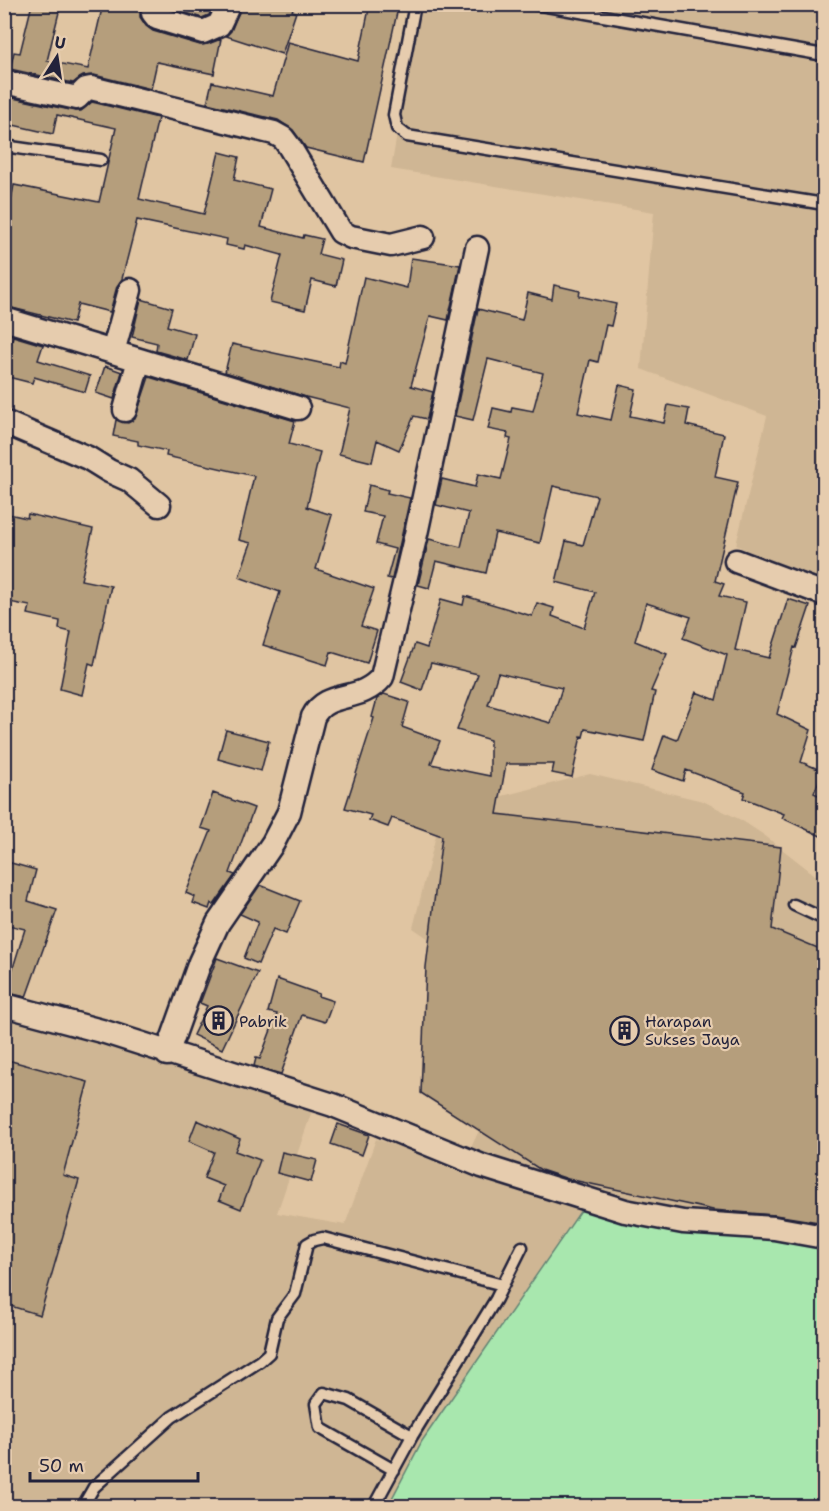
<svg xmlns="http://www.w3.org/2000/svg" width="829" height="1511" font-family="'Shantell Sans',sans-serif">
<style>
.built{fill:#cfb694}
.green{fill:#a8e7ae;stroke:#658474;stroke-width:1.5}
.building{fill:#b59e7b;stroke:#22223b;stroke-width:1.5;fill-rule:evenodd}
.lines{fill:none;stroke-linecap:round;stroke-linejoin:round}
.service-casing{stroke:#22223b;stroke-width:15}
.minor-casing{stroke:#22223b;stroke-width:27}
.service{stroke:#e6ccae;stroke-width:10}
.minor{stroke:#e6ccae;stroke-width:22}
.labels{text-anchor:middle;stroke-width:4.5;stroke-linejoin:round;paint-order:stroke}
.poi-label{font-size:16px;fill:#22223b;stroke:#e6ccae;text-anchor:start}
</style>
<rect width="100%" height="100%" fill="#e0c5a2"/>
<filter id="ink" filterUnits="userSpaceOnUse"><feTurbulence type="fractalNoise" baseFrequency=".0167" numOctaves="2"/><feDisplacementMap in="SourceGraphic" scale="12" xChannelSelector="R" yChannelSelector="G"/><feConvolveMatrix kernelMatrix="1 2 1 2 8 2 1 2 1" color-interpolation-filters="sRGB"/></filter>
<g filter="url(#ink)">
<!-- built -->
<path class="built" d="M 419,5 L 824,5 L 824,586 L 736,545 L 767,416 L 641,369 L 654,212 L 391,169 Z
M 590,774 L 703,801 L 741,820 L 764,835 L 824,882 L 824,1233 L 586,1204 L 422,1441 L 388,1506 L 5,1506 L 4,1013 L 111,1046 L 315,1102 L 277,1213 L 345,1225 L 376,1139 L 462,1167 L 502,1081 L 500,987 L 413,928 L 442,811 Z"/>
<!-- green -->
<path class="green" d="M 586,1203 L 824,1233 L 824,1506 L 388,1506 L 422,1441 Z"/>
<!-- building -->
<path class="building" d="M 32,4 L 61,4 L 47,61 L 88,69 L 103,4 L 140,4 L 140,17 L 146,26 L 153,31 L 200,45 L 208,44 L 221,39 L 214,74 L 157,62 L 151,89 L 94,75 L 83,76 L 73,83 L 10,69 L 14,52 L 20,53 Z
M 167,4 L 214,4 L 209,15 L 202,18 L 167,7 Z
M 242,4 L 295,4 L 292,11 L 296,12 L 282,54 L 226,36 L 231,31 Z
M 370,4 L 398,8 L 364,162 L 306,148 L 293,130 L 278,120 L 207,103 L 212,82 L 273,96 L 288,42 L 358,61 Z
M 8,97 L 75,111 L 81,111 L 92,102 L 158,118 L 139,199 L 204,214 L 219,152 L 239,157 L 234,180 L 271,189 L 261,227 L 303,238 L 304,235 L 322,239 L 318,254 L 342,260 L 336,286 L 312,280 L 305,310 L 270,302 L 282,255 L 245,245 L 244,249 L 226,245 L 227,239 L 137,220 L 122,279 L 117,286 L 110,312 L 78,304 L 73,323 L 4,306 L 4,209 L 9,210 L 14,185 L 99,202 L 116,128 L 57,115 L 53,134 L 4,123 L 4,110 Z
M 411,258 L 460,265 L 448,320 L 430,316 L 411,386 L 433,392 L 427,419 L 414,416 L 399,450 L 377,440 L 372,462 L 339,454 L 350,408 L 306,397 L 225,372 L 232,344 L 339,367 L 340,361 L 345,363 L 364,277 L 407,288 Z
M 554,285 L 580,291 L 579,296 L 616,304 L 611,326 L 606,325 L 598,362 L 590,360 L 578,413 L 611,420 L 619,385 L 636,389 L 630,416 L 664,423 L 668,405 L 689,409 L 686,425 L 724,434 L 715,477 L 738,482 L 715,581 L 724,584 L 719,596 L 746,602 L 735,650 L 769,658 L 788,599 L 810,606 L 796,648 L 794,647 L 777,714 L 811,730 L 801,762 L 823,771 L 814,793 L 825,798 L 825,838 L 782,818 L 784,814 L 743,798 L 745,792 L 686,770 L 683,781 L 652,770 L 664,735 L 677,740 L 696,692 L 716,700 L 727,655 L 683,638 L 691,617 L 646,603 L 635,641 L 667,654 L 651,691 L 655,692 L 644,741 L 585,729 L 583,737 L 581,736 L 572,777 L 552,773 L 554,764 L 506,764 L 497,814 L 781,847 L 772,929 L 825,951 L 825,1223 L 775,1215 L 713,1210 L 568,1179 L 541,1170 L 421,1093 L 426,967 L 442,836 L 392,818 L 388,827 L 369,820 L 371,815 L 345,808 L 374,718 L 372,717 L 377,699 L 384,694 L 409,702 L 402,727 L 440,741 L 431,764 L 490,776 L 490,740 L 457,730 L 478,674 L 431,663 L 422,690 L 401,682 L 415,644 L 427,648 L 441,599 L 463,605 L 465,596 L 532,616 L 537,603 L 554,608 L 552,616 L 584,628 L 595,592 L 556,582 L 566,541 L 583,545 L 597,496 L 553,486 L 540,543 L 495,533 L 486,573 L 436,561 L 429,588 L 418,585 L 429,539 L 461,547 L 469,513 L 436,505 L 442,479 L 475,487 L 478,474 L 501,479 L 511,439 L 507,438 L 508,433 L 488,429 L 493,408 L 511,412 L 512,407 L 533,411 L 543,373 L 488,359 L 473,420 L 455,416 L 478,309 L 522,320 L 528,293 L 552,299 ZM 498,673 L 562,688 L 551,723 L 488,705 Z
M 141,299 L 172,308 L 167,326 L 195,334 L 188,360 L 156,351 L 157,343 L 132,337 Z
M 13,336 L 43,345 L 38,360 L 90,376 L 85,392 L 34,377 L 32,383 L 4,376 L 4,366 Z
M 105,366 L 122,372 L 114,399 L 96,393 Z
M 149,377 L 295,421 L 289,444 L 320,452 L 307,507 L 332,515 L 316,569 L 374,589 L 361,626 L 377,631 L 367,663 L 331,652 L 327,665 L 263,645 L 280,592 L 239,577 L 251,543 L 239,540 L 254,476 L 166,456 L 167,451 L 138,445 L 138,441 L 113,436 L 116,420 L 128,423 L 135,419 Z
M 369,485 L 388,490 L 387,493 L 410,498 L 392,579 L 387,578 L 395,549 L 376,544 L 383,516 L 363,512 Z
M 4,513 L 27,518 L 28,514 L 93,529 L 81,580 L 111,586 L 94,665 L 89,663 L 82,695 L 60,689 L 71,632 L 59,629 L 60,621 L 28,614 L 30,606 L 4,601 L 4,574 L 9,554 L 4,553 Z
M 226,730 L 269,741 L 261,771 L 218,759 Z
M 213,793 L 254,808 L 230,873 L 235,875 L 214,905 L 211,903 L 209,909 L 193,903 L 195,897 L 186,893 L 211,831 L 201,828 Z
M 4,861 L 36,870 L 28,901 L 57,910 L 26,997 L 4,992 L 4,968 L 12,971 L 25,929 L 4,924 Z
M 260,885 L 300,901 L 286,934 L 273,929 L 258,964 L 244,958 L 258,922 L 240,914 Z
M 217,958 L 258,973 L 222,1049 L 193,1035 L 207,1006 L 200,1003 Z
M 277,979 L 319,994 L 318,996 L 333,1001 L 325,1022 L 302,1015 L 281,1074 L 254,1066 L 256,1058 L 260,1059 L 277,1014 L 268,1012 Z
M 4,1059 L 88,1082 L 63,1175 L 79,1180 L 40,1315 L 4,1304 Z
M 197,1120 L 240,1139 L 235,1151 L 260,1160 L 241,1209 L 219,1200 L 224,1186 L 204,1178 L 214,1152 L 189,1141 Z
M 338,1124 L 369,1135 L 362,1155 L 331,1144 Z
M 282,1152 L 317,1160 L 311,1182 L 277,1173 Z"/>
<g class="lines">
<defs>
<path id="service" d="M 415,4 L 394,115 L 397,128 L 407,136 L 824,204
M 535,4 L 824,55
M 4,146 L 101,160
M 794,905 L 824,919
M 394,1470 L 320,1428 L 316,1404 L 324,1393 L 349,1400 L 412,1436
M 83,1506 L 94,1487 L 172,1417 L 260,1361 L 269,1353 L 277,1318 L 295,1294 L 307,1244 L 314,1240 L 323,1238 L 503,1285
M 374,1506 L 412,1436 L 496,1299 L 522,1247"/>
<path id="minor" d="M 154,4 L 153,13 L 157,18 L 203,32 L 219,25 L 229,4
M 4,82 L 77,98 L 86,89 L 91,88 L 274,133 L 283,138 L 289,146 L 341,232 L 351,237 L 391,245 L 423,237
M 4,319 L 298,408
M 113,352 L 130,290
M 125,410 L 139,360
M 4,422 L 88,458 L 109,471 L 129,480 L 159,505
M 736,561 L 824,594
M 4,1005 L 105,1032 L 333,1105 L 482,1166 L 625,1211 L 683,1222 L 774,1228 L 824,1237
M 167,1054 L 200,962 L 218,923 L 273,843 L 289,812 L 313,717 C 327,689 360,704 382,677 L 416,534 L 477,248"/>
</defs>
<!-- service casing -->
<use href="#service" class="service-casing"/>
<!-- minor casing -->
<use href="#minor" class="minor-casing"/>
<!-- service -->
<use href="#service" class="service"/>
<!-- minor -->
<use href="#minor" class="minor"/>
</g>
</g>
<!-- icons -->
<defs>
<symbol id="building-ring" viewBox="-11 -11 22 22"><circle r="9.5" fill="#e6ccae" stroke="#22223b" stroke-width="1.5"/><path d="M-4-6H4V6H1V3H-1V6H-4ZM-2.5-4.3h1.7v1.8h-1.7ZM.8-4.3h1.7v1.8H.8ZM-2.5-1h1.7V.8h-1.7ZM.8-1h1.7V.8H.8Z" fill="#22223b"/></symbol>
</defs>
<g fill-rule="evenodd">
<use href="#building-ring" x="202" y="1004" width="33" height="33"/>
<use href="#building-ring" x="608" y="1014" width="33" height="33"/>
</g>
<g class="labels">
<!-- poi labels -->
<g class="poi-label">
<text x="239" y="1027">Pabrik</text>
<text x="645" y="1027">Harapan<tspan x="645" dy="18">Sukses Jaya</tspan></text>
</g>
</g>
<!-- margin -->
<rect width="829" height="1511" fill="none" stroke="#e6ccae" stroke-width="24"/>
<rect x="12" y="12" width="805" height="1487" fill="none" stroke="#22223b" stroke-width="2" filter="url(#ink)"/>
<!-- north arrow -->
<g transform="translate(57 57) rotate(12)" stroke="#e6ccae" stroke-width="4.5" paint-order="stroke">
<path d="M0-4.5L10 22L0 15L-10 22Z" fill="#22223b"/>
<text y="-9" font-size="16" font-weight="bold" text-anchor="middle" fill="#22223b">U</text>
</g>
<!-- scale -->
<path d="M30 1472v9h168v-9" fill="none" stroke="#22223b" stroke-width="3"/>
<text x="39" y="1472" font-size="18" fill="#22223b" stroke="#e6ccae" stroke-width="4.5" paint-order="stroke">50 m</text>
</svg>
